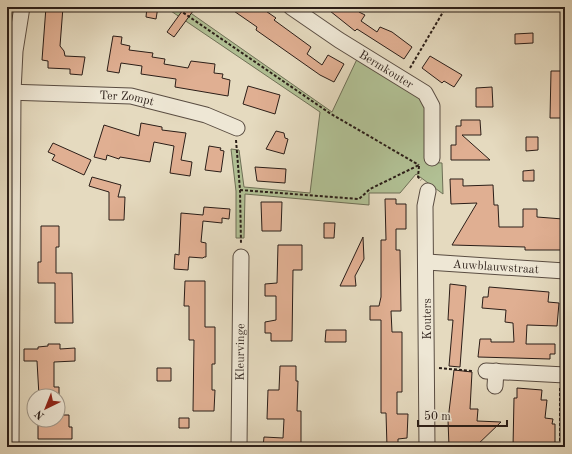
<svg xmlns="http://www.w3.org/2000/svg" width="572" height="454" font-family="'Old Standard TT',serif">
<style>
.green{fill:#b1c094;stroke:#6e6f56}
.building{fill:#e0af92;stroke:#2b1e18}
.lines{fill:none;stroke-linecap:round;stroke-linejoin:round}
.minor-casing{stroke:#5a4d42;stroke-width:17}
.path{stroke:#2b1e18;stroke-width:2;stroke-dasharray:3 2;stroke-linecap:butt}
.minor{stroke:#eee7d5;stroke-width:15}
.labels{text-anchor:middle;stroke-width:3;stroke-linejoin:round;paint-order:stroke}
.street-label{font-size:12px;fill:#2b1e18;stroke:#eee7d5}
</style>
<rect width="100%" height="100%" fill="#e5dabf"/>
<filter id="stains"><feTurbulence type="fractalNoise" baseFrequency=".005" numOctaves="4"/><feColorMatrix values="0 0 0 0 .2 0 0 0 0 .09 0 0 0 0 .02 0 0 0 .5 -.17"/></filter>
<radialGradient id="worn" r=".72"><stop offset=".6" stop-color="#630" stop-opacity="0"/><stop offset="1" stop-color="#630" stop-opacity=".3"/></radialGradient>
<!-- green -->
<path class="green" d="M 165,7 L 182,7 L 332,112 L 358,57 L 425,99 L 428,162 L 442,163 L 443,194 L 416,174 L 400,193 L 369,193 L 369,205 L 245,194 L 244,238 L 236,238 L 236,191 L 231,149 L 239,150 L 244,187 L 310,193 L 320,112 Z"/>
<!-- building -->
<path class="building" d="M 46,7 L 63,7 L 60,46 L 64,51 L 65,56 L 85,57 L 82,75 L 70,74 L 70,69 L 48,68 L 48,61 L 42,60 Z
M 147,7 L 158,7 L 156,19 L 146,17 Z
M 185,7 L 196,7 L 174,37 L 167,32 Z
M 228,7 L 260,7 L 276,18 L 274,20 L 311,47 L 307,54 L 322,65 L 328,55 L 344,64 L 334,82 L 320,75 L 256,30 L 257,27 Z
M 325,7 L 363,7 L 359,12 L 365,15 L 361,21 L 377,32 L 380,27 L 392,32 L 412,47 L 404,59 L 357,29 L 355,31 Z
M 533,33 L 533,43 L 515,44 L 515,34 Z
M 113,36 L 122,37 L 121,44 L 130,46 L 129,50 L 153,53 L 152,57 L 165,59 L 164,64 L 188,68 L 191,61 L 215,64 L 214,73 L 223,74 L 222,78 L 230,80 L 228,96 L 175,87 L 176,79 L 141,74 L 142,66 L 121,63 L 119,73 L 107,71 Z
M 430,56 L 462,75 L 454,87 L 444,81 L 442,83 L 422,68 Z
M 551,71 L 565,71 L 565,118 L 550,118 Z
M 248,86 L 280,95 L 275,114 L 243,104 Z
M 492,87 L 493,107 L 476,107 L 476,88 Z
M 461,120 L 480,120 L 481,135 L 462,135 L 490,160 L 451,160 L 451,145 L 456,145 L 456,126 L 461,126 Z
M 141,123 L 162,127 L 162,130 L 186,133 L 181,160 L 192,162 L 190,176 L 170,173 L 174,146 L 154,142 L 150,162 L 120,157 L 119,159 L 107,155 L 106,160 L 94,157 L 104,125 L 139,136 Z
M 276,131 L 284,133 L 285,138 L 288,139 L 284,154 L 266,149 Z
M 526,137 L 538,137 L 538,150 L 526,151 Z
M 53,143 L 91,160 L 84,175 L 52,160 L 55,155 L 48,152 Z
M 209,146 L 221,148 L 220,150 L 224,151 L 221,172 L 205,170 Z
M 255,167 L 286,169 L 285,183 L 257,181 Z
M 534,170 L 534,181 L 523,181 L 523,171 Z
M 92,177 L 121,185 L 118,197 L 125,197 L 124,220 L 109,220 L 109,192 L 89,186 Z
M 450,179 L 463,179 L 463,186 L 493,185 L 494,205 L 498,205 L 499,227 L 523,227 L 523,209 L 537,209 L 537,217 L 563,219 L 561,234 L 565,234 L 565,250 L 525,250 L 525,247 L 452,245 L 477,203 L 451,204 Z
M 385,199 L 396,199 L 396,204 L 406,204 L 406,229 L 396,229 L 396,250 L 400,250 L 401,311 L 391,311 L 392,332 L 402,332 L 402,392 L 397,392 L 397,414 L 408,414 L 407,438 L 398,439 L 398,447 L 387,447 L 386,413 L 381,413 L 381,320 L 370,320 L 370,306 L 379,306 L 381,297 L 381,240 L 386,240 Z
M 261,202 L 282,202 L 281,231 L 262,231 Z
M 204,207 L 230,209 L 229,219 L 222,218 L 222,223 L 203,221 L 201,242 L 206,243 L 206,257 L 204,257 L 203,258 L 189,257 L 188,270 L 174,269 L 175,254 L 179,255 L 181,213 L 203,215 Z
M 324,223 L 335,223 L 334,238 L 324,238 Z
M 41,226 L 59,226 L 59,247 L 56,247 L 56,273 L 72,273 L 73,323 L 55,323 L 55,283 L 38,283 L 38,262 L 41,262 Z
M 363,237 L 364,259 L 355,276 L 356,286 L 340,286 Z
M 278,245 L 302,245 L 302,270 L 293,270 L 292,341 L 271,341 L 271,333 L 265,333 L 265,322 L 276,320 L 276,296 L 265,296 L 265,284 L 277,283 Z
M 185,281 L 205,281 L 205,327 L 215,327 L 215,364 L 212,364 L 212,390 L 215,390 L 214,411 L 193,411 L 194,340 L 189,340 L 189,306 L 184,306 Z
M 450,284 L 466,286 L 460,367 L 449,366 L 453,320 L 448,320 Z
M 489,287 L 549,292 L 548,302 L 559,303 L 557,326 L 527,325 L 526,344 L 555,344 L 555,354 L 550,354 L 550,359 L 478,357 L 480,339 L 491,339 L 491,342 L 514,342 L 513,323 L 505,322 L 506,310 L 482,308 L 483,297 L 488,297 Z
M 326,330 L 346,330 L 346,342 L 325,342 Z
M 48,344 L 60,344 L 60,349 L 75,348 L 75,361 L 54,362 L 54,387 L 59,387 L 59,396 L 39,396 L 37,361 L 24,361 L 24,349 L 38,349 L 38,347 L 48,346 Z
M 280,366 L 296,366 L 296,381 L 298,381 L 297,411 L 301,411 L 301,447 L 263,447 L 264,437 L 283,438 L 284,419 L 267,419 L 268,390 L 279,390 Z
M 157,368 L 171,368 L 171,381 L 157,381 Z
M 454,370 L 472,372 L 470,409 L 478,409 L 477,421 L 501,422 L 475,447 L 449,447 L 448,420 Z
M 517,388 L 542,390 L 541,400 L 547,400 L 545,418 L 553,419 L 552,424 L 555,424 L 555,447 L 513,447 L 514,398 L 517,398 Z
M 58,415 L 69,415 L 69,427 L 72,427 L 72,439 L 38,439 L 38,422 L 58,420 Z
M 179,418 L 189,418 L 189,428 L 179,428 Z"/>
<g class="lines">
<defs>
<g id="minor">
<path id="s1" d="M 291,7 L 339,40 L 425,93 L 432,106 L 432,158"/>
<path id="s2" d="M 7,92 L 131,96 L 206,115 L 237,128"/>
<path id="s3" d="M 427,262 L 565,271"/>
<path d="M 486,371 L 565,375"/>
<path d="M 495,386 L 496,371"/>
<path d="M 11,447 L 13,92 L 15,51 L 22,7"/>
<path id="s4" d="M 239,447 L 241,257"/>
<path d="M 427,447 L 425,206 L 428,191"/>
</g>
</defs>
<!-- minor casing -->
<use href="#minor" class="minor-casing"/>
<!-- path -->
<path class="path" d="M 175,7 L 331,114 L 419,165
M 410,68 L 446,7
M 236,140 L 240,190 L 241,244
M 419,166 L 418,177 L 421,180
M 240,190 L 359,199 L 370,189 L 419,165
M 439,368 L 473,371
M 560,388 L 560,447"/>
<!-- minor -->
<use href="#minor" class="minor"/>
</g>
<g class="labels">
<!-- street labels -->
<g class="street-label">
<text dy="4" stroke="none"><textPath href="#s1" startOffset="114">Bermkouter</textPath></text>
<text dy="4" stroke="none"><textPath href="#s2" startOffset="120">Ter Zompt</textPath></text>
<text dy="4" stroke="none"><textPath href="#s3" startOffset="69">Auwblauwstraat</textPath></text>
<text transform="translate(427 319) rotate(-90)" y="4">Kouters</text>
<text dy="4" stroke="none"><textPath href="#s4" startOffset="95">Kleurvinge</textPath></text>
</g>
</g>
<!-- margin -->
<rect width="572" height="454" fill="none" stroke="#e5dabf" stroke-width="24"/>
<rect x="8" y="8" width="556" height="438" fill="none" stroke="#2b1e18" stroke-width="2"/>
<rect x="12" y="12" width="548" height="430" fill="none" stroke="#2b1e18"/>
<!-- north arrow -->
<g transform="translate(46 408) rotate(223)"><circle r="19" fill="#eee7d5" stroke="#a09789"/>
<path d="M0-3L7 15L0 10L-7 15Z" fill="#8f2418"/>
<text y="-6" font-size="11" font-weight="bold" text-anchor="middle" fill="#2b1e18">N</text>
</g>
<!-- scale -->
<path d="M418 420v6h89v-6" fill="none" stroke="#2b1e18" stroke-width="2"/>
<text x="424" y="420" font-size="12" fill="#2b1e18" stroke="#eee7d5" stroke-width="3" paint-order="stroke">50 m</text>
<rect width="100%" height="100%" filter="url(#stains)"/>
<rect width="100%" height="100%" fill="url(#worn)"/>
</svg>
